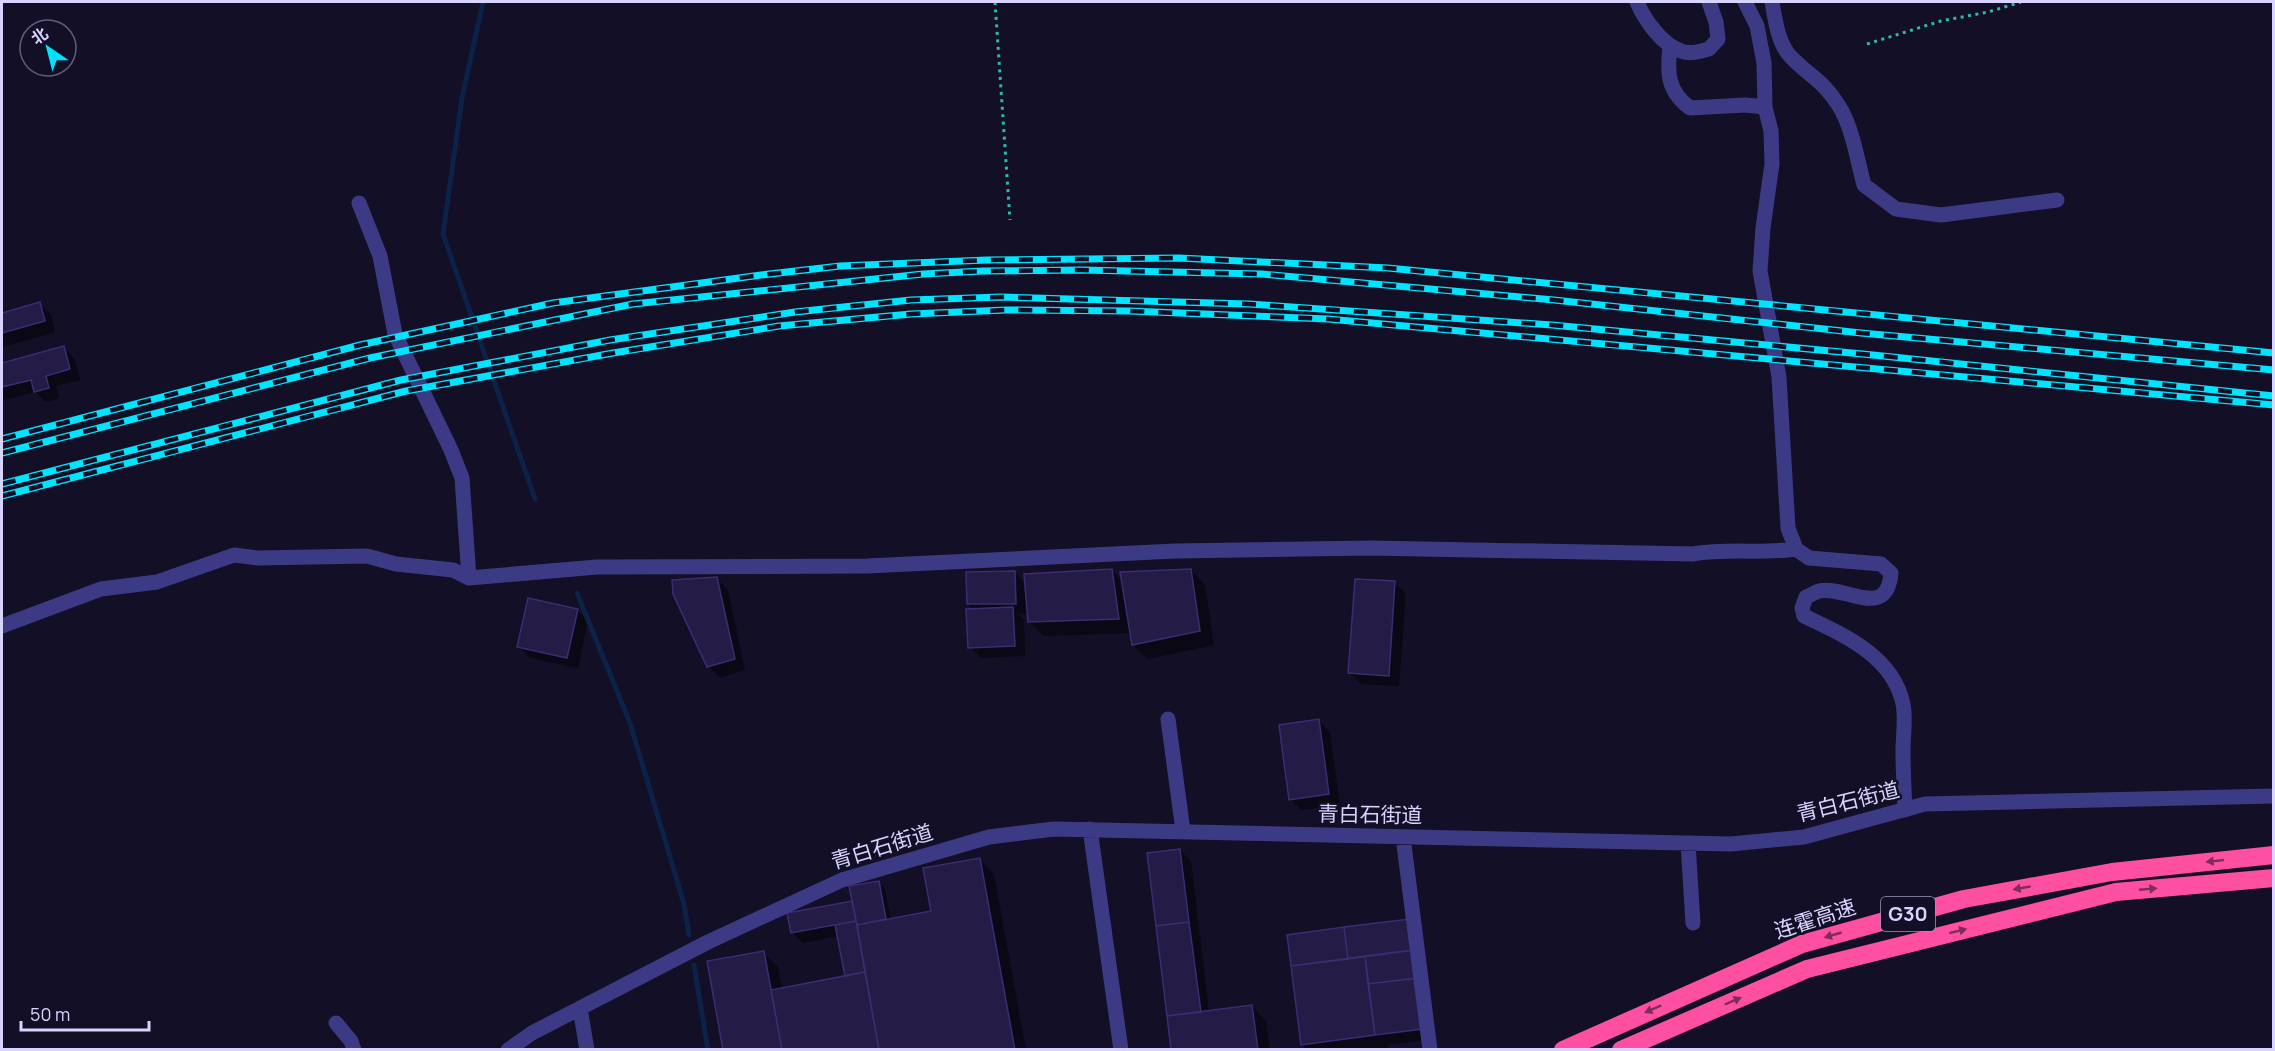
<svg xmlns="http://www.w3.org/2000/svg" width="2275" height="1051" font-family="Manrope,'Noto Sans SC',sans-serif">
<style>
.shadow{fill:#0007}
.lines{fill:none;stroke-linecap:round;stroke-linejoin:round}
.stream{stroke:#0c2248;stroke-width:5}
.building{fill:#241b47;stroke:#3b2d73;stroke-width:1.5}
.path{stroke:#2fb8b0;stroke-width:3;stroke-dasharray:3 4.5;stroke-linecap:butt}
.minor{stroke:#3d3a85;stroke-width:15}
.highway{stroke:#ff4fa3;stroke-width:18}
.rail-casing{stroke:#00e5ff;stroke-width:7}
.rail{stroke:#130f26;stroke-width:4.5;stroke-dasharray:14;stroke-linecap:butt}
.oneway{fill:#7d2c5e}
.labels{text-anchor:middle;stroke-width:5;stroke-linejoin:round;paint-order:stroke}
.shield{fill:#130f26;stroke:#9e99be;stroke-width:1.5}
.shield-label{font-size:20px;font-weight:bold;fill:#d9d4ff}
.street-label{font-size:21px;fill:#d9d4ff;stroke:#130f26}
</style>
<rect width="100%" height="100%" fill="#130f26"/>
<!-- shadow -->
<path class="shadow" d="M 40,304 L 51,315 L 55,332 L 2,347 L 2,314 Z
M 64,348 L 75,359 L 80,380 L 56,386 L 59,398 L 46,402 L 36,392 L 3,400 L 2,399 L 2,365 Z
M 1191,570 L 1205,585 L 1214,645 L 1148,659 L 1133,645 L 1131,633 L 1044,636 L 1029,622 L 1029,614 L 1018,614 L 1024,619 L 1025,656 L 981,658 L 970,647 L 975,610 L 968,604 L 1015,573 L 1027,585 L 1112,571 L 1123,582 Z
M 717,579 L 728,590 L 745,670 L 720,678 L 709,667 L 674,593 Z
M 1395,583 L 1406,594 L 1399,686 L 1361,684 L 1350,673 Z
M 577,610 L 588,621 L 578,668 L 530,658 L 519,647 Z
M 1319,721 L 1330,732 L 1340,805 L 1301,810 L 1290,799 Z
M 1180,850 L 1191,861 L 1209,1012 L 1252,1006 L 1266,1021 L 1270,1050 L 1173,1050 Z
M 979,859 L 994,874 L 1026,1050 L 724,1050 L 763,952 L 778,967 L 782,989 L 848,977 L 839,936 L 803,943 L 792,932 L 851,902 L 854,905 L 878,882 L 885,889 L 891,920 L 933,912 Z
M 1410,920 L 1433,1039 L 1388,1045 L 1389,1050 L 1307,1050 L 1302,1044 Z"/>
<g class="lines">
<!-- stream -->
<path class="stream" d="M 483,2 L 462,98 L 443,234 L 535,499
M 577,593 L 630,723 L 684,904 L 689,935
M 694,965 L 708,1050"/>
</g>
<!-- building -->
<path class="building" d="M 40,302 L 45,321 L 2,333 L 2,313 Z
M 64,346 L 70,369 L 46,376 L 49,388 L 34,392 L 31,380 L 2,387 L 2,363 Z
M 1112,569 L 1119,619 L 1028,622 L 1024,574 Z
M 1191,569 L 1200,631 L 1132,645 L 1120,572 Z
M 1015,571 L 1016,604 L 967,604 L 966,572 Z
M 717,577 L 735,659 L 707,667 L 673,594 L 672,580 Z
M 1355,579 L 1395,581 L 1389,676 L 1348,673 Z
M 528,598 L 578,609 L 567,658 L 517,647 Z
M 1013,607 L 1015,646 L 968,648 L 966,609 Z
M 1319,719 L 1329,794 L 1289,800 L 1279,725 Z
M 1180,849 L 1189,922 L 1156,926 L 1147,853 Z
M 980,858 L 1015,1050 L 879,1050 L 857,925 L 931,911 L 923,868 Z
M 879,881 L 886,919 L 857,925 L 849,886 Z
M 852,901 L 856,921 L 791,933 L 787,913 Z
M 1410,919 L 1414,950 L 1348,959 L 1344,927 Z
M 856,921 L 865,972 L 845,976 L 835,925 Z
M 1189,922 L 1201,1012 L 1167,1016 L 1156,926 Z
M 1344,927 L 1348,959 L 1291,966 L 1287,935 Z
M 1414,950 L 1418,978 L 1368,984 L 1365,956 Z
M 764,951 L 782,1050 L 723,1050 L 707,961 Z
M 1365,956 L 1375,1035 L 1301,1045 L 1291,966 Z
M 865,972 L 879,1050 L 782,1050 L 771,990 Z
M 1417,978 L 1423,1029 L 1375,1035 L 1368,984 Z
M 1252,1005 L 1258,1050 L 1171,1050 L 1167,1016 Z"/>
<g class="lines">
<!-- path -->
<path class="path" d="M 995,2 L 1010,220
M 1867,44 L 1941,21 L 1988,12 L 2021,2"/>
<!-- minor -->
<path class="minor" d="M 1637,2 C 1644,19 1662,45 1681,51 C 1689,55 1700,51 1709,49 L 1718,39 L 1716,22 L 1709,2
M 1745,2 L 1757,26 L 1764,63 L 1765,107 L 1771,131 L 1772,164 L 1763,228 L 1760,271 L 1779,377 L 1788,528 L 1796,549 L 1809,558 L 1881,564 L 1891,573 C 1887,621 1846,585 1819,591 C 1815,592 1810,596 1806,597 L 1802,608 L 1804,616 C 1844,635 1893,656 1903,704 C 1906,718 1903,736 1903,750 C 1903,770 1904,790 1905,810
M 1772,2 C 1775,19 1778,44 1791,57 C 1809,76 1824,81 1839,106 C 1853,129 1857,159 1864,185 L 1896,209 L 1941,215 L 2057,200
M 1670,46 C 1667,72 1667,91 1690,108 L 1745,105 L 1765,107
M 359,203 L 380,256 L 395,334 L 451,450 L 462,478 L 469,578
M 2,626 L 101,589 L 157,582 L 234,555 L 258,558 L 367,556 L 396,564 L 453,570 L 469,578 L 597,567 L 867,566 L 1175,551 L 1370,548 L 1693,554 C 1727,548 1762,554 1796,549
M 1168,719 L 1183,831
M 1090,829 L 1121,1050
M 1403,837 L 1430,1050
M 1688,843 L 1693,923
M 580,1008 L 587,1050
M 336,1023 L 351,1041 L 354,1050
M 508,1050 L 532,1033 L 708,942 L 842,880 L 989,837 L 1054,829 L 1731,844 L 1804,837 L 1925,804 L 2274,796"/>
<!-- highway -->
<path class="highway" d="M 1563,1050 L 1802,944 L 1964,899 L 2112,872 L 2274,855
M 1621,1050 L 1807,969 L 2116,892 L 2274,878"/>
<defs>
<path id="rail" d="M 2,439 L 360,345 L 553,303 L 761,275 L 840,266 L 987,260 L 1179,258 L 1388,268 L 2274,353
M 2,453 L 370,358 L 633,304 L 923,274 L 983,271 L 1082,270 L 1262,274 L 1554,300 L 1861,333 L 2274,370
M 2,484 L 401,380 L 610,340 L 795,312 L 911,300 L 1001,297 L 1249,304 L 1552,325 L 1873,355 L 2274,396
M 2,496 L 406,391 L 613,353 L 779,326 L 911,314 L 1006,310 L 1130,311 L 1328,319 L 2274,405"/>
</defs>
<!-- rail casing -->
<use href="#rail" class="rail-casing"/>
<!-- rail -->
<use href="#rail" class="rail"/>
</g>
<!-- one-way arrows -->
<defs><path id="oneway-solid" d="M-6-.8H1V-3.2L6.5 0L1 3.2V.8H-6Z" transform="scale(1.5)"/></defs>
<g class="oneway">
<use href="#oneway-solid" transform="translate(2215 861) rotate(174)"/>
<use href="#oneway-solid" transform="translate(2022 888) rotate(170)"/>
<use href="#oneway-solid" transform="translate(2148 889) rotate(-5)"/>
<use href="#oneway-solid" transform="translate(1958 931) rotate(-14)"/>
<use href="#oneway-solid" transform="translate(1833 935) rotate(164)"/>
<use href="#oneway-solid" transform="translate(1733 1001) rotate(-23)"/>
<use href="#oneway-solid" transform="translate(1653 1009) rotate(156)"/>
</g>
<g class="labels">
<!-- shield labels -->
<rect class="shield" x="1881" y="897" width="54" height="34" rx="4.5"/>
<g class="shield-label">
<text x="1908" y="921">G30</text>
</g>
<!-- street labels -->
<g class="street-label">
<text transform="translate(1848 802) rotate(-14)" y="7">青白石街道</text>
<text transform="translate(1370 815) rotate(1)" y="7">青白石街道</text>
<text transform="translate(882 847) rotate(-17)" y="7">青白石街道</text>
<text transform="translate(1815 919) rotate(-18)" y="7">连霍高速</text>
</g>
</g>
<!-- border -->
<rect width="2275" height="1051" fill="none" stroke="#d9d4ff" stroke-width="6"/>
<!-- north arrow -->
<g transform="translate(48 48) rotate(325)"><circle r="28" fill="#130f26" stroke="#625e7d" stroke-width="1.5"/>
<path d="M0-4.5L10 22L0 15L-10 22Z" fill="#00e5ff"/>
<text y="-9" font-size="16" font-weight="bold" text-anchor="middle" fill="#d9d4ff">北</text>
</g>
<!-- scale -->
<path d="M21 1021v9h128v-9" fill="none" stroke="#d9d4ff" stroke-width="3"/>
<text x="30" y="1021" font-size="18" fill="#d9d4ff" stroke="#130f26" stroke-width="4.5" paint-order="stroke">50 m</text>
</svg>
